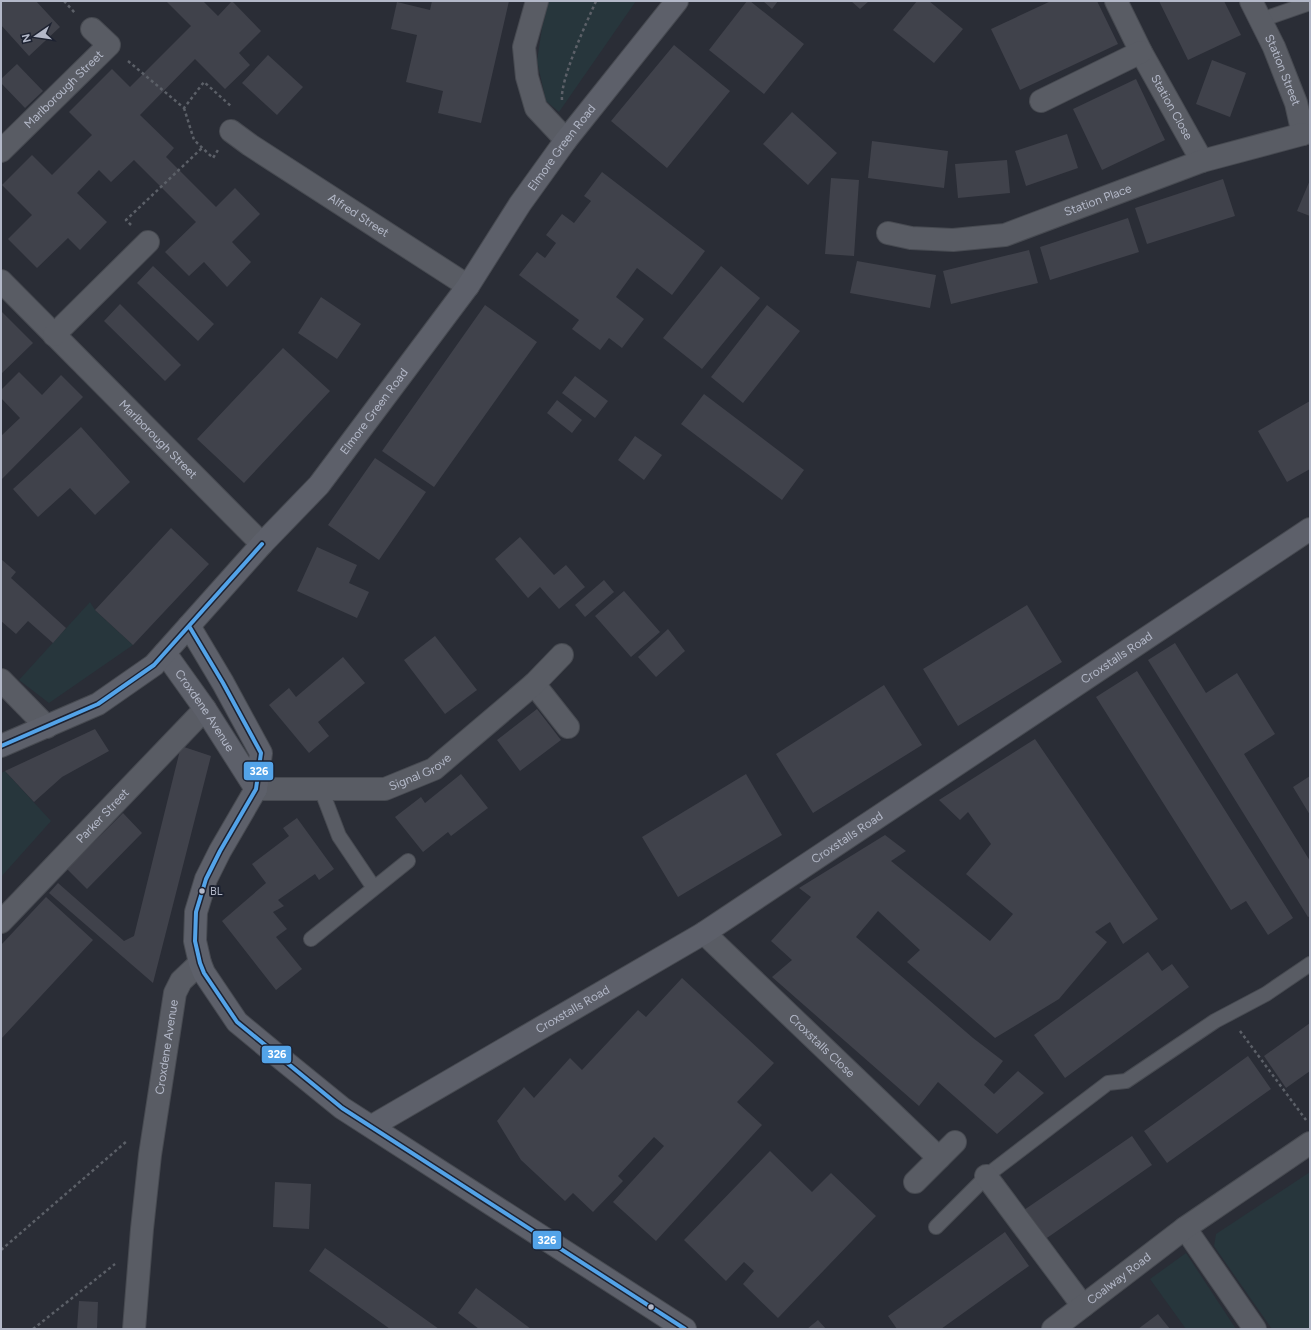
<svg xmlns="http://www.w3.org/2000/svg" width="1311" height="1330" font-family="Figtree,sans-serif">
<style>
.green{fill:#27363c}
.building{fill:#40424b}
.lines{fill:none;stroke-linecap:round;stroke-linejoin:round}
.lane-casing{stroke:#474a51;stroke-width:16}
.street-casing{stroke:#474a51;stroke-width:24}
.secondary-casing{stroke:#474a51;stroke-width:24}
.path{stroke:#5c6068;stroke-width:2.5;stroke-dasharray:3 3;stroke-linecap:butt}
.lane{stroke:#595c64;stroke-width:14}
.street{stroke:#595c64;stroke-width:22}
.secondary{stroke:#5d606a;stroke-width:22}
.bus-1-casing{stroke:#1d2231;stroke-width:7}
.bus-1{stroke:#53a3e8;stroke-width:4}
.bus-dot{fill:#b3b8c8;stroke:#1d2231;stroke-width:1.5}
.labels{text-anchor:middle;stroke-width:4;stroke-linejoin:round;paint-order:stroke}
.bus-label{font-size:11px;fill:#b3b8c8;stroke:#1d2231;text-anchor:start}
.street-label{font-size:12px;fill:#b3b8c8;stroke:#1d2231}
.line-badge{stroke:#1d2231;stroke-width:1.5}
.badge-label{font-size:11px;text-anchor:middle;font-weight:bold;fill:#fff}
</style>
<rect width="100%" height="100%" fill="#2a2d36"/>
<!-- green -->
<path class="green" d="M 549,1 L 636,1 L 559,112 L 546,101 L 537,61 L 542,28 Z
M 90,602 L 95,610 L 133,645 L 49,703 L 19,680 Z
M 5,771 L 51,821 L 1,877 L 1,773 Z
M 1310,1172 L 1310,1329 L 1272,1329 L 1214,1246 L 1216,1234 Z
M 1186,1253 L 1236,1329 L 1186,1329 L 1150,1279 Z"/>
<!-- building -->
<path class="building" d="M 1,1 L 36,1 L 60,27 L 29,56 L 1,25 Z
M 166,1 L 203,1 L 218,16 L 232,1 L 261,31 L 239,53 L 250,65 L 225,89 L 195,59 L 140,115 L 174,148 L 166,157 L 216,207 L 235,188 L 260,214 L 232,242 L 251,262 L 227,287 L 204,262 L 189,276 L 165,252 L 196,222 L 134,160 L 111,182 L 99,170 L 77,193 L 107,222 L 80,250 L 68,238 L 37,268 L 8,239 L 32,215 L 2,185 L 32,155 L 52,175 L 92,135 L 69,112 L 112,69 L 130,87 L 191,26 Z
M 432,1 L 509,1 L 481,123 L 438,113 L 443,91 L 406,82 L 417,35 L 391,29 L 397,2 L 430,10 Z
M 747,1 L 750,1 L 804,44 L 764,94 L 709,50 Z
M 763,1 L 778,1 L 772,9 Z
M 851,1 L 869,1 L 860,9 Z
M 917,1 L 929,1 L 963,29 L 934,63 L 893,30 Z
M 1051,1 L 1097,1 L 1118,44 L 1020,90 L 991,29 Z
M 1159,1 L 1224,1 L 1241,35 L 1188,60 Z
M 674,45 L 730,91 L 667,168 L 611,121 Z
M 268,55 L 303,87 L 277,115 L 242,83 Z
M 1212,60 L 1246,73 L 1230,117 L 1196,104 Z
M 17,64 L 43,91 L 25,108 L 1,83 L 1,79 Z
M 1136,79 L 1165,140 L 1102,170 L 1073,109 Z
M 792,112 L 837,153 L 808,185 L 763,144 Z
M 1067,134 L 1078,168 L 1026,186 L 1015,151 Z
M 872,141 L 948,151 L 944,188 L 868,178 Z
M 1007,160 L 1010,193 L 958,198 L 955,164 Z
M 602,172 L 705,251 L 672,295 L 637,268 L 616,297 L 644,319 L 622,348 L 609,338 L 600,350 L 572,329 L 579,320 L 519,275 L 537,252 L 545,258 L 556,243 L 546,235 L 562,214 L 574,223 L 591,201 L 584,196 Z
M 831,178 L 859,180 L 854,256 L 825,254 Z
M 1223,179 L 1235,216 L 1147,244 L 1135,208 Z
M 1310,180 L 1310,216 L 1297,211 Z
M 1128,218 L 1139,252 L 1050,280 L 1040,247 Z
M 1029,250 L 1038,283 L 951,304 L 943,271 Z
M 857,261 L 936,275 L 930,308 L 850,293 Z
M 153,266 L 214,324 L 198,341 L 137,283 Z
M 721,266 L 760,298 L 702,369 L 663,338 Z
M 321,297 L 361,324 L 337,359 L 298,333 Z
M 120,304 L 181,365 L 165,381 L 104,321 Z
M 485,305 L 537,342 L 434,487 L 382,451 Z
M 767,305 L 800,331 L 743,403 L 711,377 Z
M 1,311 L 33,343 L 1,374 Z
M 283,348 L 330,391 L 244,483 L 197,439 Z
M 19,372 L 42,395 L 61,375 L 83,397 L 1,480 L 1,436 L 20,418 L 1,398 L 1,390 Z
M 575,376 L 608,401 L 595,418 L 562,393 Z
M 704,394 L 804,470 L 782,500 L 681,424 Z
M 557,400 L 582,420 L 572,433 L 547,413 Z
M 1310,401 L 1310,469 L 1287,482 L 1258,431 Z
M 81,427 L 130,482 L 95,515 L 70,488 L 38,517 L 13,489 Z
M 635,436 L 662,455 L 644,480 L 618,460 Z
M 375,458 L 426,492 L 379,560 L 328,525 Z
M 171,528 L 209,564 L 133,645 L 95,610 Z
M 520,537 L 554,575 L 566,565 L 585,587 L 559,609 L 540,587 L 528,598 L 495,559 Z
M 317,547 L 357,565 L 349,583 L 369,592 L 357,618 L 297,591 Z
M 1,559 L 16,572 L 11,578 L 66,628 L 53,643 L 28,621 L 16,634 L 1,621 Z
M 604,580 L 614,592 L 585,617 L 575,605 Z
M 624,591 L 660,632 L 631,657 L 595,616 Z
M 1027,605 L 1062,662 L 958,726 L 923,669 Z
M 668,629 L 685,651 L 656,677 L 638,657 Z
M 435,636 L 477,690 L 445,714 L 404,660 Z
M 1175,643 L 1206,693 L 1237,673 L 1275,734 L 1244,754 L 1310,861 L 1310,916 L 1308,917 L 1148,660 Z
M 343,657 L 365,683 L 318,722 L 329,736 L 309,753 L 269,705 L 289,688 L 296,697 Z
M 1137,671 L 1293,918 L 1268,935 L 1246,901 L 1231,910 L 1096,697 Z
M 884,685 L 922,745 L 813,813 L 776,754 Z
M 537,709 L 561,740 L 520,771 L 497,740 Z
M 95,729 L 109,751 L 62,777 L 34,802 L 5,771 Z
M 1035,739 L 1158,919 L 1123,944 L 1110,922 L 1095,932 L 1107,942 L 1059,999 L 995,1038 L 907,962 L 920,950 L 878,911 L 856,937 L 973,1038 L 1003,1061 L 984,1085 L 994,1094 L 1018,1071 L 1044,1093 L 997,1134 L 938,1082 L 919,1106 L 772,977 L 792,960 L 771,941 L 811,897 L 799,888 L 885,835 L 906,851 L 891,861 L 990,941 L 1013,914 L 966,874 L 991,844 L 968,812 L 960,820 L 939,800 Z
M 181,746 L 211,756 L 153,983 L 49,893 L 58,883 L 124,941 L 134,936 Z
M 461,774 L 488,808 L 451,836 L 448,832 L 423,852 L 395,817 L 421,797 L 425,803 Z
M 746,774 L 782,835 L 678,897 L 642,837 Z
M 1310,776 L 1310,815 L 1293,787 Z
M 123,813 L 142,833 L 87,889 L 67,869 Z
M 297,818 L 334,869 L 319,880 L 315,874 L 278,900 L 284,906 L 273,912 L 287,929 L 276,937 L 302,969 L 276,990 L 222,921 L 266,883 L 252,864 L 289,836 L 283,828 Z
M 46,897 L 93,940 L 1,1039 L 1,945 Z
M 1148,952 L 1162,971 L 1172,964 L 1189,987 L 1065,1078 L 1034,1035 Z
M 682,978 L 774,1063 L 737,1102 L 762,1125 L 656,1241 L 613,1202 L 664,1146 L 654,1137 L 618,1176 L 623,1181 L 593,1212 L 573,1193 L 565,1201 L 521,1160 L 497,1121 L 524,1087 L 534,1098 L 570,1058 L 582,1070 L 638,1010 L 646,1017 Z
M 1310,1023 L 1310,1071 L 1286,1088 L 1264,1056 Z
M 1248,1056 L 1271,1089 L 1167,1163 L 1144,1131 Z
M 1132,1136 L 1152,1165 L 1044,1240 L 1024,1210 Z
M 770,1151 L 812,1192 L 831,1173 L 876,1216 L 778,1318 L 743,1284 L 754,1271 L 744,1262 L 726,1281 L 684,1240 Z
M 275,1182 L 311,1184 L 309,1229 L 273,1227 Z
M 1005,1232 L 1029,1266 L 941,1329 L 897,1329 L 888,1316 Z
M 325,1248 L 439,1329 L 390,1329 L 309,1271 Z
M 476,1288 L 531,1329 L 479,1329 L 458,1313 Z
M 79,1301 L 98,1302 L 97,1329 L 77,1329 Z
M 1158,1314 L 1170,1329 L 1138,1329 Z
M 818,1320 L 826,1329 L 807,1329 Z"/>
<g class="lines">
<defs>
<path id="lane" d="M 1261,20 L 1310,3
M 321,789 L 339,836 L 374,888
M 311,939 L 408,861
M 936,1227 L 990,1173 L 1108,1083 L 1126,1081 L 1215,1021 L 1266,994 L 1310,964"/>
<g id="street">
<path d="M 537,1 L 524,47 L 527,77 L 536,108 L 566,140"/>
<path id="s1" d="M 1116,1 L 1141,52 L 1202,161"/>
<path id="s2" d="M 1251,1 L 1274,47 L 1296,103 L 1303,134"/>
<path d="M 1041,101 L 1141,52"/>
<path id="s3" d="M 231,131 L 250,145 L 468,286"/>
<path id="s4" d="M 1,151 L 109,45 L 92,29"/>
<path id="s5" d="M 888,233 L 911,238 L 953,240 L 1005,235 L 1202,161 L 1303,134"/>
<path id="s6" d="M 1,281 L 262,544"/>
<path d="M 54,335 L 148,242"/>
<path d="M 1,680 L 47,727"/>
<path d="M 534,684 L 568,727"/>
<path id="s7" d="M 256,789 L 385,789 L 434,769 L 534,684 L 562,655"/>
<path id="s8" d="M 1,922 L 205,709"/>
<path id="s9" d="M 704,933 L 939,1158"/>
<path d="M 986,1176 L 1083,1306"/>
<path d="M 915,1182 L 955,1142"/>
<path d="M 1185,1228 L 1255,1329"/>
<path id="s10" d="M 134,1329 L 142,1229 L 150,1155 L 175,993 L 181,981 L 200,963"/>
<path id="s11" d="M 1053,1329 L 1185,1228 L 1310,1143"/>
</g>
<g id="secondary">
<path d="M 189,626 L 223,683 L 261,753 L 256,789 L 220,851 L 206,879 L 196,912 L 195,941 L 200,963 L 204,973 L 237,1022 L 278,1056 L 342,1108 L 685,1329"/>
<path id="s12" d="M 165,653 L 205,709 L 256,789"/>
<path id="s13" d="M 1,746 L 98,704 L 154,665 L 262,544 L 319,485 L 468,286 L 520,204 L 566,140 L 677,1"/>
<path id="s14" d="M 372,1126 L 704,933 L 1310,529"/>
</g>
</defs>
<!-- lane casing -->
<use href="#lane" class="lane-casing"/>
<!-- street casing -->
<use href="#street" class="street-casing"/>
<!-- secondary casing -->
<use href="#secondary" class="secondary-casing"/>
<!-- path -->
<path class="path" d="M 64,1 L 75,13
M 128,61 L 184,108 L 204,82 L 232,107
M 562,100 C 560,79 587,22 596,1
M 184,108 L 194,140 L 213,158 L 218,150
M 131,225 L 126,220 L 202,148
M 1240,1031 L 1306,1120
M 1,1250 L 127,1141
M 33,1329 L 115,1264"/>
<!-- lane -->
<use href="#lane" class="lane"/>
<!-- street -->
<use href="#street" class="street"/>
<!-- secondary -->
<use href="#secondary" class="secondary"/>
<defs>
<path id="bus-1" d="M 189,626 L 223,683 L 261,753 L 256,789 L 220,851 L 206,879 L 196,912 L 195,941 L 200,963 L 204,973 L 237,1022 L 342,1108 L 685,1329
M 1,746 L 98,704 L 154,665 L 262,544"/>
</defs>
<!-- bus-1 casing -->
<use href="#bus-1" class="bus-1-casing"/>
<!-- bus-1 -->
<use href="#bus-1" class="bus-1"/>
</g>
<!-- markers -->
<g class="bus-dot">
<circle cx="202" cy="891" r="3.5"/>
<circle cx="651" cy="1307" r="3.5"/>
</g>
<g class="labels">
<!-- bus labels -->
<g class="bus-label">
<text x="210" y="895">BL</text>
</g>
<!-- street labels -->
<g class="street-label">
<text dy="4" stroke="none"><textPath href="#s2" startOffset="76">Station Street</textPath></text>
<text dy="4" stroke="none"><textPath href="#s4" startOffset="88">Marlborough Street</textPath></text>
<text dy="4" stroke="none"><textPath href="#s1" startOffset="120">Station Close</textPath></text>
<text dy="4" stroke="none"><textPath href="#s13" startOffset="834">Elmore Green Road</textPath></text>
<text dy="4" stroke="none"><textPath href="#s5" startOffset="217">Station Place</textPath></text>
<text dy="4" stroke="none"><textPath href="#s3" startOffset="153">Alfred Street</textPath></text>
<text dy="4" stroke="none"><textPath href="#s13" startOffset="510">Elmore Green Road</textPath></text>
<text dy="4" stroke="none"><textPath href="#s6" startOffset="223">Marlborough Street</textPath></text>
<text dy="4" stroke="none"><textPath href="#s14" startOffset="880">Croxstalls Road</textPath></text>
<text dy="4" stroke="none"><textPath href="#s12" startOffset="70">Croxdene Avenue</textPath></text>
<text dy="4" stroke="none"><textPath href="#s7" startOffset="168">Signal Grove</textPath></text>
<text dy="4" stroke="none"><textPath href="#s8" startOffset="147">Parker Street</textPath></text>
<text dy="4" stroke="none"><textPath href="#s14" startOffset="556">Croxstalls Road</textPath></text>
<text dy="4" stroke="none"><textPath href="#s14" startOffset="232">Croxstalls Road</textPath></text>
<text dy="4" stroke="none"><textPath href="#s9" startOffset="163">Croxstalls Close</textPath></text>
<text dy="4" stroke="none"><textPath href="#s10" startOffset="284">Croxdene Avenue</textPath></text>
<text dy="4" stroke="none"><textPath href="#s11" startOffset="83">Coalway Road</textPath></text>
</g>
</g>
<g class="line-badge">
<rect x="243" y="761" width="31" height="20" rx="4" fill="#53a3e8"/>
<rect x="261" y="1045" width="31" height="19" rx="4" fill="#53a3e8"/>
<rect x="532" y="1230" width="30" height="20" rx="4" fill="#53a3e8"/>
</g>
<g class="badge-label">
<text x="259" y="775">326</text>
<text x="277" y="1058">326</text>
<text x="547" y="1244">326</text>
</g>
<!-- border -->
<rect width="1311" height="1330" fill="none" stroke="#b3b8c8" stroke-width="4"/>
<!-- north arrow -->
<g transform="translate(36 36) rotate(257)" stroke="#1d2231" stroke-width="3" paint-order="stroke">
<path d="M0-3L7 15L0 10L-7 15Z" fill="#b3b8c8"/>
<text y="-6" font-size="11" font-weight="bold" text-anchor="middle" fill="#b3b8c8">N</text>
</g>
</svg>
